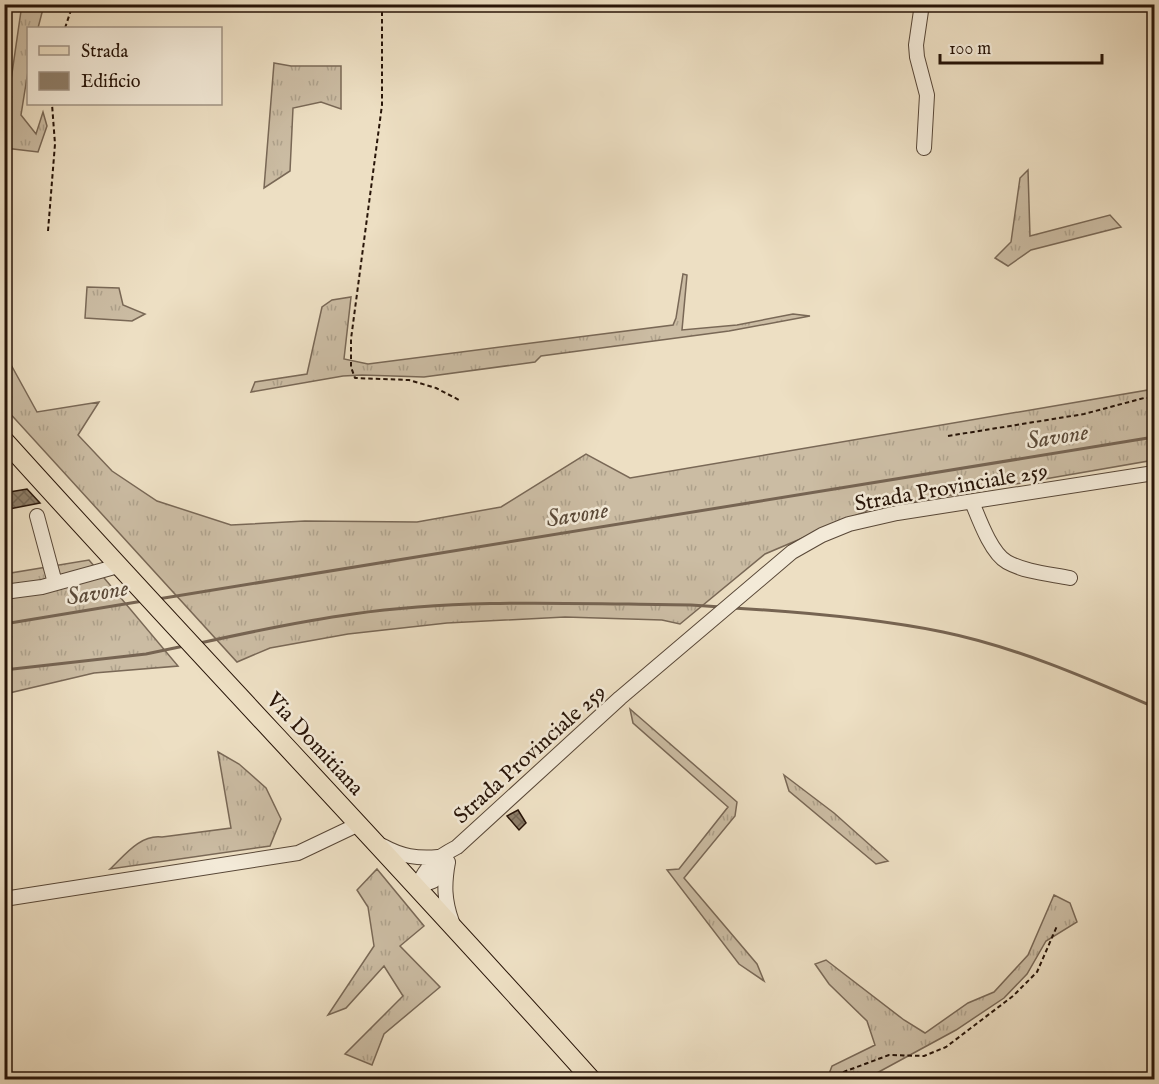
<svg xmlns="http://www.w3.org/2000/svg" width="1159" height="1084" font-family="'IM FELL English',serif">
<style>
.grass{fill:url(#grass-tufts);stroke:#796856;stroke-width:1.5}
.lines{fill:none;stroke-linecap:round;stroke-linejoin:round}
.stream{stroke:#766452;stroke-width:3}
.building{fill:url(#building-cross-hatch);stroke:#271408;stroke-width:1.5}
.minor-casing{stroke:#584737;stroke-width:16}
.major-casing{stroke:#271408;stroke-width:20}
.path{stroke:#271408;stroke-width:2;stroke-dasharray:4.5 3;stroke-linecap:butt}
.minor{stroke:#f3ead8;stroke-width:14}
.major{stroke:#eddfc3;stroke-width:18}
.labels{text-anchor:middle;stroke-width:5;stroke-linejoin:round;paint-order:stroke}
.street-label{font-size:22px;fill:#271408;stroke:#f3ead8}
.water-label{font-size:24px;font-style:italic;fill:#5b4a39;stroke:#f3ead8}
</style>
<defs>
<pattern id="grass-tufts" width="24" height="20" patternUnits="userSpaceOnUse" patternTransform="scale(1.5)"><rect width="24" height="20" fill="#cbbca3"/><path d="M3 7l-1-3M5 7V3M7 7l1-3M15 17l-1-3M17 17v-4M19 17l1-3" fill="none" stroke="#aea18b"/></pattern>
<pattern id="building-cross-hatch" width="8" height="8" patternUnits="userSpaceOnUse" patternTransform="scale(1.5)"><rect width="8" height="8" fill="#8e7e69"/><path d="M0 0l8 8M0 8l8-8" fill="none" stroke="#746654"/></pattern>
</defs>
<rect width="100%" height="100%" fill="#eddfc3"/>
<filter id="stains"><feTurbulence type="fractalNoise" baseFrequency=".00333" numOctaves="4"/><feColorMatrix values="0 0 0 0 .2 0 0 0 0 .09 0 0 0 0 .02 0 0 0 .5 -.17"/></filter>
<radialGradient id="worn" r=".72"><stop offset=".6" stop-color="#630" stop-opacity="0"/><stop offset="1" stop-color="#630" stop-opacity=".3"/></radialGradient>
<!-- grass -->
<path class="grass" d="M 22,4 L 44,5 L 38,28 L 28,28 L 28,71 L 21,115 L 36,134 L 43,112 L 47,126 L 38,152 L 5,148 L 5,103 L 10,87 Z
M 274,63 L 291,66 L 341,66 L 341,109 L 321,102 L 293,108 L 290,171 L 264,188 Z
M 1028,170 L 1030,236 L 1110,215 L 1121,227 L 1031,250 L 1008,266 L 995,258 L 1011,242 L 1020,178 Z
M 683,274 L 687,275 L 682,330 L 737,325 L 793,314 L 810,316 L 729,331 L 541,356 L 535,362 L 424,377 L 362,375 L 343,376 L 251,392 L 255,382 L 307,374 L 322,307 L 332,300 L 351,297 L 344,359 L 368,364 L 673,325 L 676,318 Z
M 87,287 L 119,288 L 123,305 L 145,314 L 132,321 L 85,318 Z
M 4,352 L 37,412 L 99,402 L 78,435 L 112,471 L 157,501 L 231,525 L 305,521 L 417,522 L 501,507 L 586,454 L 630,478 L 1154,389 L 1154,460 L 871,509 L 765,554 L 680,624 L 662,620 L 565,617 L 447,623 L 348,634 L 270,648 L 237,662 L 5,408 Z
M 89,560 L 178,666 L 94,673 L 5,694 L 5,574 Z
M 630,709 L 737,802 L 735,816 L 684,878 L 757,964 L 764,981 L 739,964 L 667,870 L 679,869 L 728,807 L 633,723 Z
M 218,752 L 239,764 L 266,788 L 281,819 L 270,846 L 110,869 C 124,856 140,834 162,837 L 231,828 Z
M 784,775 L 834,813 L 888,861 L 876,864 L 789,791 Z
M 377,869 L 424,926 L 400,946 L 440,987 L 384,1034 L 372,1065 L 345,1054 L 403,996 L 384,966 L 346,1008 L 328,1015 L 374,946 L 368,907 L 357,890 Z
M 1054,895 L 1070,903 L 1077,922 L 1046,941 L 1027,974 L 1004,998 L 956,1030 L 875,1074 L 862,1079 L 827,1079 L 832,1066 L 875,1045 L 867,1021 L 829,984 L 815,964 L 826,960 L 904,1020 L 925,1033 L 968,1003 L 994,992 L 1028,955 Z"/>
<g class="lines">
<!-- stream -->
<path class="stream" d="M 158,599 L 1154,437
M 733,608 C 803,612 874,618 943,632 C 1016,647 1087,678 1154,707
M 4,624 L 143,601
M 200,643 C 250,632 301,621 353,614 C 464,598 579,604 691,605 L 721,607
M 4,670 L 146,654 L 184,646"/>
</g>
<!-- building -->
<path class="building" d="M 27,489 L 40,503 L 4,510 L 4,493 Z
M 518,810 L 526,823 L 519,830 L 507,816 Z"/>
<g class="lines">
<defs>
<path id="minor" d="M 922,4 L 916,45 L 917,57 L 927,95 L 924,148
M 972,502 C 979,519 991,553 1007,562 C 1025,572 1050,574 1070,578
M 37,516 L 55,583
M 4,592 L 42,587 L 118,566
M 383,846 C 401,856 417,859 438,857
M 448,862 C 444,884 444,900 452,922
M 417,887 C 427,865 436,858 457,847 L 620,698 L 792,552 L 822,535 L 849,524 L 897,513 L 1154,473
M 417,887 L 433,881 L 448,863
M 4,899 L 298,853 L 359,824"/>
<path id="major" d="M 4,440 C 198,655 399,864 592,1080"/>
</defs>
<!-- minor casing -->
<use href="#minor" class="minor-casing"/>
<!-- major casing -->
<use href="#major" class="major-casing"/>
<!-- path -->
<path class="path" d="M 382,4 L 382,105 L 351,339 L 351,367 L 355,378 L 409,380 L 436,388 L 461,401
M 65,28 L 73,4
M 48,231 L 55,144 L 52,104
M 948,436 L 1084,414 L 1144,398 L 1154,398
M 822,1080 L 889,1055 L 924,1056 L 946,1047 L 1013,996 L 1037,972 L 1057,926"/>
<!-- minor -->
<use href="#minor" class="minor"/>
<!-- major -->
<use href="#major" class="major"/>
</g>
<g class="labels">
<!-- street labels -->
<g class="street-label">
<text transform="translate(951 486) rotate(-10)" y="8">Strada Provinciale 259</text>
<text transform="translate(316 743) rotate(47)" y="8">Via Domitiana</text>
<text transform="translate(529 753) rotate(-42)" y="8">Strada Provinciale 259</text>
</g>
<!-- water labels -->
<g class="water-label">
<text transform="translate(1057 436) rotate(-9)" y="8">Savone</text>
<text transform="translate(577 514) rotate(-9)" y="8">Savone</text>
<text transform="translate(97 592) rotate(-9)" y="8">Savone</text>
</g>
</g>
<!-- margin -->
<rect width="1159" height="1084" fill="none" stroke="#eddfc3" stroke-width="24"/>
<rect x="6" y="6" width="1147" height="1072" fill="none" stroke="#271408" stroke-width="3"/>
<rect x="12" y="12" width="1135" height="1060" fill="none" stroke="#271408" stroke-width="1.5"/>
<!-- legend -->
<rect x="27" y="27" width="195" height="78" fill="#f3ead8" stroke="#a19485" stroke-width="1.5"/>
<rect x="39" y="46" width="30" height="9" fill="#eddfc3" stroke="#a19485" stroke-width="1.5"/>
<text x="81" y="57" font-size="18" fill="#271408">Strada</text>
<rect x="39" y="72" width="30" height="18" fill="#8e7e69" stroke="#a19485" stroke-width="1.5"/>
<text x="81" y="87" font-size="18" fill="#271408">Edificio</text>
<!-- scale -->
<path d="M940 54v9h162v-9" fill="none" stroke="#271408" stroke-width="3"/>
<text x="949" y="54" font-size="18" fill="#271408" stroke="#f3ead8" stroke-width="4.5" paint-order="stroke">100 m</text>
<rect width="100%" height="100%" filter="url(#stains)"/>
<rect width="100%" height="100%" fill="url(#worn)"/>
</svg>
